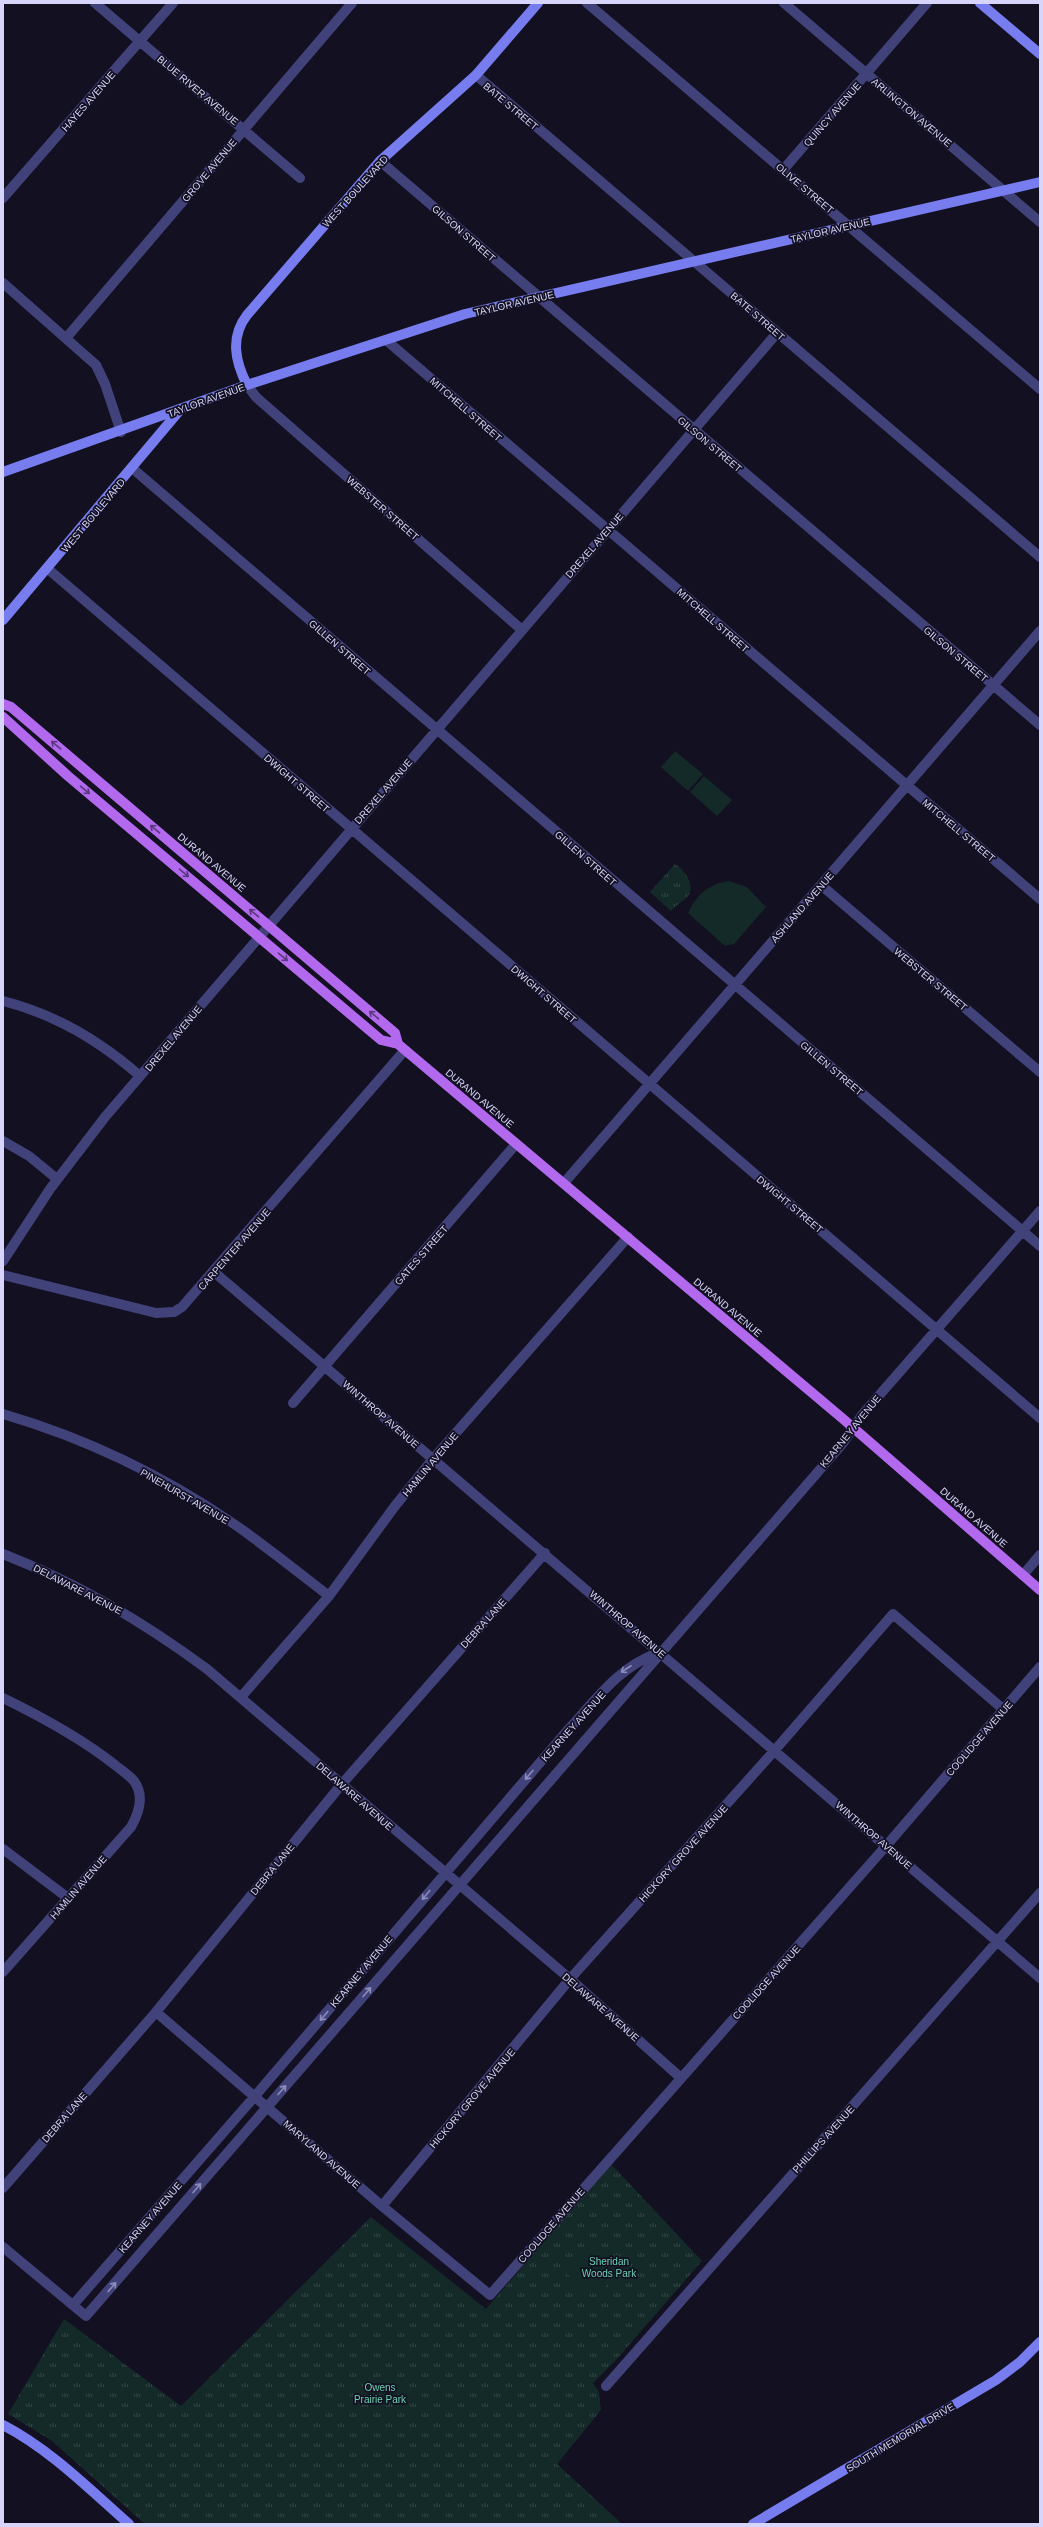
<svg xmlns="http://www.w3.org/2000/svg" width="1043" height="2527" font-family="Helvetica,sans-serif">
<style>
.grass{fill:url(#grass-tufts)}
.pitch{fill:#142a28}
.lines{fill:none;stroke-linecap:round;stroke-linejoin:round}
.street{stroke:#41427a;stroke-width:10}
.secondary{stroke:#777cee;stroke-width:10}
.primary{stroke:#b369ed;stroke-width:10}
.oneway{stroke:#5a387d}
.oneway2{stroke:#8c8cba}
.labels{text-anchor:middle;stroke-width:3.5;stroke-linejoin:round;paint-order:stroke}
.street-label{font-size:10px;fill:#d7d5fa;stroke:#121021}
.park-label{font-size:10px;fill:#6ad1b0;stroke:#121021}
</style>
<defs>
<pattern id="grass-tufts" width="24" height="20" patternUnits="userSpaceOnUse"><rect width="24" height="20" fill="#142a28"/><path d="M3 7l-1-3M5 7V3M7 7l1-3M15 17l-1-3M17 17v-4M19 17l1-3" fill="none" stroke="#354848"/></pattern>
</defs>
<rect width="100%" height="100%" fill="#121021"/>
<!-- grass -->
<path class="grass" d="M 675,864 C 684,870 696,884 688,896 C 684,901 676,905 671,911 L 650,892 Z
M 611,2164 L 702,2261 L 616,2360 L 593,2383 L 599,2392 L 601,2410 L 557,2464 L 622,2524 L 145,2524 L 52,2441 L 8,2414 L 64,2319 L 181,2406 L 371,2217 L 486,2309 Z"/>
<!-- pitch -->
<path class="pitch" d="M 675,751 L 703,774 L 688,791 L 661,767 Z
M 704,776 L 732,800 L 717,816 L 690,792 Z
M 729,881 L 747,887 L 766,907 L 734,944 L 725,946 L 688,913 C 697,894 709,884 729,881 Z
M 587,2243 L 592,2243 L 617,2265 C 616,2281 605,2288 592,2294 L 579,2288 L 567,2273 L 568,2266 Z"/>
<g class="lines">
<!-- street -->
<path class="street" d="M 95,3 L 300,178
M 587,3 L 1040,389
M 784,3 L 1040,222
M 476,75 L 1040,557
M 380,161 L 1040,725
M 783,170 L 927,3
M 3,198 L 173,3
M 3,283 L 96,365 L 105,384 L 121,432
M 67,337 L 352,3
M 386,340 L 1040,899
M 247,385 L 256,397 L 522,630
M 132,468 L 1040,1246
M 48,569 L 1040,1418
M 821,885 L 1040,1072
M 3,1001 C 55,1014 100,1041 140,1076
M 3,1141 L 29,1156 L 57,1179
M 564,1183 L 1040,631
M 3,1261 L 50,1189 L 105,1117 L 777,333
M 214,1272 L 1040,1978
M 3,1275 L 156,1313 L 174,1312 L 182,1307 L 405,1050
M 293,1403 L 516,1144
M 3,1414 C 85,1438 164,1476 234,1524 C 267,1547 298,1572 329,1596
M 3,1554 C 79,1584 142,1621 207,1669 L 570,1979 L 681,2078
M 1023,1575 L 1040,1555
M 241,1697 L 329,1596 L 395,1506 L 433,1459 L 628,1237
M 3,1698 C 42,1717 81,1738 115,1765 C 121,1770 129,1775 134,1781 C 145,1796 139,1813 131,1827 L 3,1972
M 3,1849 L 68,1898
M 156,2012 L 382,2206 L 490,2295 L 886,1846 L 1040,1667
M 3,2188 L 156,2012 L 341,1785 L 545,1553
M 382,2206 L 570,1979 L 775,1750 L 893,1614 L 1004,1710
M 3,2247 L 86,2316 L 843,1443 L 862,1415 L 1040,1211
M 73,2305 L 255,2096 L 567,1731 C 596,1700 618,1667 658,1653
M 606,2386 L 1040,1893"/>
<!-- secondary -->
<path class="secondary" d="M 980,3 L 1040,54
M 247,385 C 235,361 230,337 247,315 L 380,161 L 476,75 L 538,3
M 3,472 L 247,385 L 465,314 L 1040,182
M 3,620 L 180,410
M 3,2425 C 51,2450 89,2489 129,2524
M 753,2524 L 996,2380 L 1020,2362 L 1040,2342"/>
<!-- primary -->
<path class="primary" d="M 3,704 L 11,707 L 395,1033 L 398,1044 L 405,1050 L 842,1418 L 1040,1590
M 3,717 L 68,776 L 381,1040 L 398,1044"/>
</g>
<!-- one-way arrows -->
<defs><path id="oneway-shaft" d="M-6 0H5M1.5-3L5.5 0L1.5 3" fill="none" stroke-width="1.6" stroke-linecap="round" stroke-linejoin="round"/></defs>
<g class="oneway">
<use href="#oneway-shaft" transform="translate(56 745) rotate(-140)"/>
<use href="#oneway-shaft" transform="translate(85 790) rotate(40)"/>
<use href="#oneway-shaft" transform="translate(155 829) rotate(-140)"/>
<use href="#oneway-shaft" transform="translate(184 873) rotate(40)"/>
<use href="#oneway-shaft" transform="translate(254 913) rotate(-140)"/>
<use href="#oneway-shaft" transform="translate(283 957) rotate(40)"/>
<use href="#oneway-shaft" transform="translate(374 1015) rotate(-140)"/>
</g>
<g class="oneway2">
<use href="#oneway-shaft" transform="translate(626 1669) rotate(147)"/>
<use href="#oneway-shaft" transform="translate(529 1775) rotate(131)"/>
<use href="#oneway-shaft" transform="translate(426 1895) rotate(130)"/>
<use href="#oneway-shaft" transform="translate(367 1992) rotate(-49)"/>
<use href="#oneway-shaft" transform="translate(324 2016) rotate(130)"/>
<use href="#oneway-shaft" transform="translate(282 2090) rotate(-49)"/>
<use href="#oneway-shaft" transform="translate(197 2188) rotate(-49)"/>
<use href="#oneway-shaft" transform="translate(112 2287) rotate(-49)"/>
</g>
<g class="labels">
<!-- street labels -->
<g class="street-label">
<text transform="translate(198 90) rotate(40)" y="4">BLUE RIVER AVENUE</text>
<text transform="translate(88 101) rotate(-49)" y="4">HAYES AVENUE</text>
<text transform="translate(511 106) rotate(40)" y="4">BATE STREET</text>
<text transform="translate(912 112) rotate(40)" y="4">ARLINGTON AVENUE</text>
<text transform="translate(832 114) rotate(-49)" y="4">QUINCY AVENUE</text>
<text transform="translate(209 170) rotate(-50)" y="4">GROVE AVENUE</text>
<text transform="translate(805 188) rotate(40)" y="4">OLIVE STREET</text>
<text transform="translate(355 191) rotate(-48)" y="4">WEST BOULEVARD</text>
<text transform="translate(830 230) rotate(-13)" y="4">TAYLOR AVENUE</text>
<text transform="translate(464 233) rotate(41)" y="4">GILSON STREET</text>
<text transform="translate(514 303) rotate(-13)" y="4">TAYLOR AVENUE</text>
<text transform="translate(758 316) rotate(41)" y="4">BATE STREET</text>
<text transform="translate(206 400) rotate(-20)" y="4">TAYLOR AVENUE</text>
<text transform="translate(466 409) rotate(41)" y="4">MITCHELL STREET</text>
<text transform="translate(710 444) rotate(40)" y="4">GILSON STREET</text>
<text transform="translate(383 508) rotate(41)" y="4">WEBSTER STREET</text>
<text transform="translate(93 515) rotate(-50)" y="4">WEST BOULEVARD</text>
<text transform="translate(594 545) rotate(-49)" y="4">DREXEL AVENUE</text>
<text transform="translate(713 620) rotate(41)" y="4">MITCHELL STREET</text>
<text transform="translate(340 647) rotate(41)" y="4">GILLEN STREET</text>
<text transform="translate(956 654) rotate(40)" y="4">GILSON STREET</text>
<text transform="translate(297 783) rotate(41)" y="4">DWIGHT STREET</text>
<text transform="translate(383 791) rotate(-49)" y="4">DREXEL AVENUE</text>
<text transform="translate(959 830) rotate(40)" y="4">MITCHELL STREET</text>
<text transform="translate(586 858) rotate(41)" y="4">GILLEN STREET</text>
<text transform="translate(212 862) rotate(40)" y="4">DURAND AVENUE</text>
<text transform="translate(802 907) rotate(-49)" y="4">ASHLAND AVENUE</text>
<text transform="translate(931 979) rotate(40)" y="4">WEBSTER STREET</text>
<text transform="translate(544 994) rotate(41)" y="4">DWIGHT STREET</text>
<text transform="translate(173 1038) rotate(-50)" y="4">DREXEL AVENUE</text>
<text transform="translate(832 1068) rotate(40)" y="4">GILLEN STREET</text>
<text transform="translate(480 1098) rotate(40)" y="4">DURAND AVENUE</text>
<text transform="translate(790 1204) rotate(40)" y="4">DWIGHT STREET</text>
<text transform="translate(234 1249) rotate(-49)" y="4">CARPENTER AVENUE</text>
<text transform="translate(421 1255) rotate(-49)" y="4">GATES STREET</text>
<text transform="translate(728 1307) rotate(40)" y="4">DURAND AVENUE</text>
<text transform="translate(381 1414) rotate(41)" y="4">WINTHROP AVENUE</text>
<text transform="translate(850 1431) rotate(-51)" y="4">KEARNEY AVENUE</text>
<text transform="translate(430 1464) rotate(-50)" y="4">HAMLIN AVENUE</text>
<text transform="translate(185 1496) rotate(30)" y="4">PINEHURST AVENUE</text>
<text transform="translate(974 1517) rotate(41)" y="4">DURAND AVENUE</text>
<text transform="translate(78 1589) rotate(27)" y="4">DELAWARE AVENUE</text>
<text transform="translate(483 1623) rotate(-48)" y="4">DEBRA LANE</text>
<text transform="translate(628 1624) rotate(41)" y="4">WINTHROP AVENUE</text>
<text transform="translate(573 1726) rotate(-48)" y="4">KEARNEY AVENUE</text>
<text transform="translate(979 1738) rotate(-49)" y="4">COOLIDGE AVENUE</text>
<text transform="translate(355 1796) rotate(41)" y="4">DELAWARE AVENUE</text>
<text transform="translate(874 1835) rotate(41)" y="4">WINTHROP AVENUE</text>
<text transform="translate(683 1853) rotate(-48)" y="4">HICKORY GROVE AVENUE</text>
<text transform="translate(272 1869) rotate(-51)" y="4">DEBRA LANE</text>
<text transform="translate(78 1887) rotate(-49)" y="4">HAMLIN AVENUE</text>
<text transform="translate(361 1971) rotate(-50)" y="4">KEARNEY AVENUE</text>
<text transform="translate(766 1982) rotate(-48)" y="4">COOLIDGE AVENUE</text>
<text transform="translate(601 2007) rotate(41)" y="4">DELAWARE AVENUE</text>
<text transform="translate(472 2098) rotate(-50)" y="4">HICKORY GROVE AVENUE</text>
<text transform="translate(64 2117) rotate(-49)" y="4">DEBRA LANE</text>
<text transform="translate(823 2139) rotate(-48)" y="4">PHILLIPS AVENUE</text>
<text transform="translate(322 2154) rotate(41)" y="4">MARYLAND AVENUE</text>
<text transform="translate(150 2217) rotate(-49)" y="4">KEARNEY AVENUE</text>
<text transform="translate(551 2225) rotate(-49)" y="4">COOLIDGE AVENUE</text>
<text transform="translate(900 2437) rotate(-31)" y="4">SOUTH MEMORIAL DRIVE</text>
</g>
<!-- park labels -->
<g class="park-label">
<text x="609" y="2265">Sheridan<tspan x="609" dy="12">Woods Park</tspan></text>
<text x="380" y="2391">Owens<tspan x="380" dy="12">Prairie Park</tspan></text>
</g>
</g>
<!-- border -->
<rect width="1043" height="2527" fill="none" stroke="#d7d5fa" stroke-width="8"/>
</svg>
